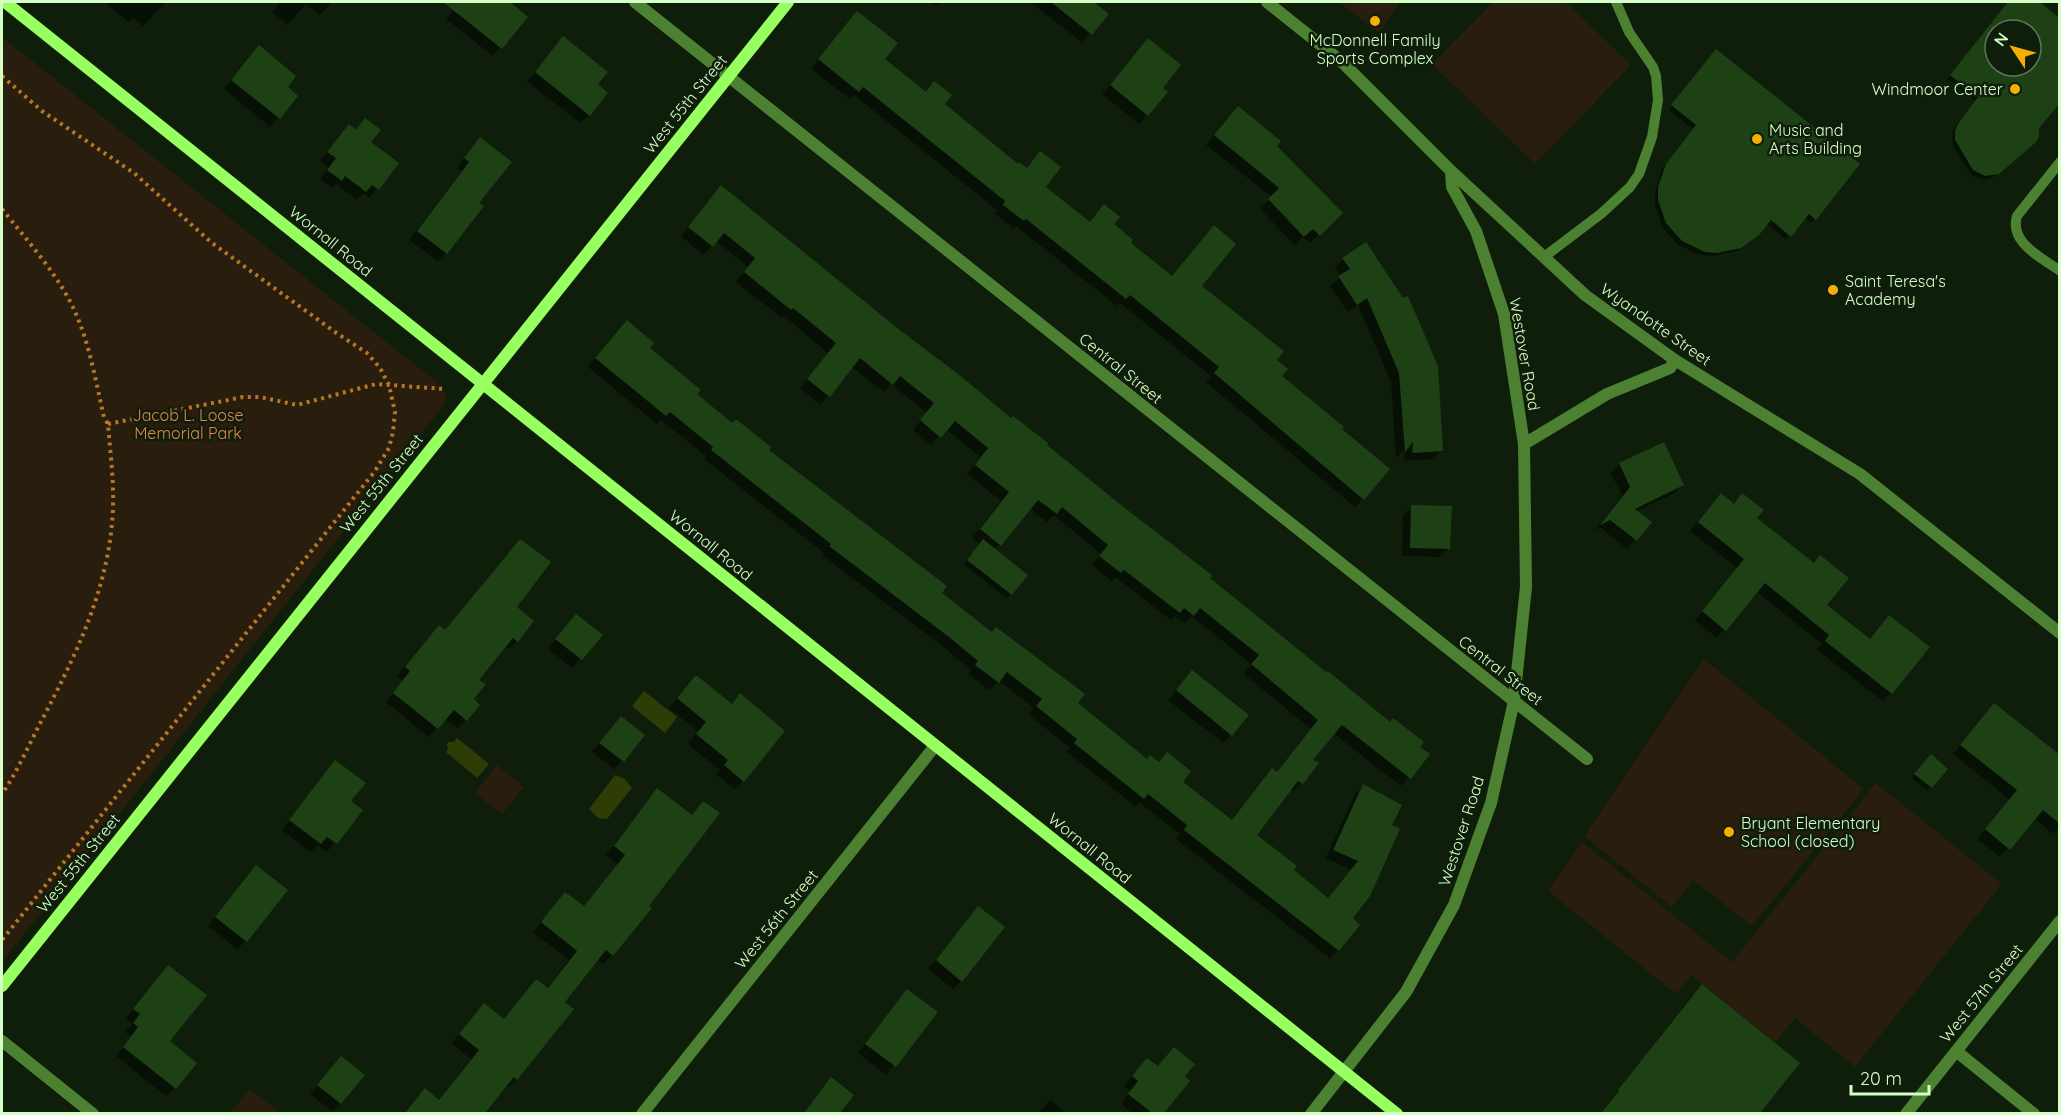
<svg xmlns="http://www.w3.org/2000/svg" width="2061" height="1115" font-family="Quicksand,sans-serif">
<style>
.green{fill:#291d0d}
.water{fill:#2e3d05}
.shadow{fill:#0007;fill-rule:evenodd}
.building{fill:#1d4115;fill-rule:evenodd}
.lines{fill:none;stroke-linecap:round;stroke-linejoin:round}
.path{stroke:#b77724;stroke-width:4;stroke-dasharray:3 4.5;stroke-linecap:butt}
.lane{stroke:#4d8132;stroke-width:10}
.street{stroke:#4d8132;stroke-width:12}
.secondary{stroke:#97ff5f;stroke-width:12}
.poi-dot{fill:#f3b000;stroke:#0e1e0a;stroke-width:2}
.labels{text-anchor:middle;stroke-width:5;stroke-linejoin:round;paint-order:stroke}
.poi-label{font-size:16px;fill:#d6ffc8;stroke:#0e1e0a;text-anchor:start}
.street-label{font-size:16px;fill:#d6ffc8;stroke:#0e1e0a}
.park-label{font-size:16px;fill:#e7864c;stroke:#0e1e0a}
</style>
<rect width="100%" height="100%" fill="#0e1e0a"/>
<!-- green -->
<path class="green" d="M 1339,2 L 1400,2 L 1379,33 Z
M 1493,2 L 1566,2 L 1631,65 L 1535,164 L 1432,64 Z
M 2,37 L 438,383 C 445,390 447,397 443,406 L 2,962 Z
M 1704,659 L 1864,789 L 1752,926 L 1693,880 L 1672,907 L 1584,836 Z
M 497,765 L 524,787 L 502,814 L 475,793 Z
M 1876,783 L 2002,884 L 1855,1067 L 1795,1018 L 1775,1043 L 1692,975 L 1676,994 L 1548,891 L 1582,842 L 1732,962 Z
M 250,1089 L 278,1111 L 276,1113 L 230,1113 Z"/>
<!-- water -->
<path class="water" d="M 644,691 L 677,717 L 665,733 L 632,706 Z
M 457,738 L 489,764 L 477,778 L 446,752 L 448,749 L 447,745 L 448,742 L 454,742 Z
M 615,775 L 625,779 L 632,788 L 607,819 L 598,818 L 589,809 Z"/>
<!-- shadow -->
<path class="shadow" d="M 104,2 L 166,2 L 143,26 L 133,18 L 129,22 Z
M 280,2 L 332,2 L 320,15 L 306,4 L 287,25 L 272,12 Z
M 460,2 L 507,2 L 526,17 L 493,56 L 446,19 Z
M 931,2 L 941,2 L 937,6 Z
M 1030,2 L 1092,2 L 1107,14 L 1082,42 Z
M 2009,2 L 2038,2 L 2060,21 L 2037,128 L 2030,146 L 1993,177 L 1985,180 L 1972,176 L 1954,148 L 1952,136 L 1954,129 L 1976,101 L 1947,79 ZM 1995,30 L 2031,30 L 2031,66 L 1995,66 Z
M 857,13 L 883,59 L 925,93 L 934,83 L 943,104 L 1018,165 L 1026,169 L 1040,153 L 1044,187 L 1089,223 L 1104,206 L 1112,225 L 1129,243 L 1171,277 L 1214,227 L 1200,286 L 1275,360 L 1280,376 L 1340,429 L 1363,499 L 1355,507 L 1206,382 L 1211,376 L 1120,303 L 1117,306 L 1016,226 L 1014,229 L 995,214 L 998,211 L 854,95 L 850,99 L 811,69 Z
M 563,38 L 589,115 L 580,123 L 527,81 Z
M 1148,40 L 1161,88 L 1166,92 L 1139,124 L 1102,94 Z
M 1712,55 L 1815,219 L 1811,223 L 1804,217 L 1786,239 L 1766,224 L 1753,239 L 1736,251 L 1712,256 L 1700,255 L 1678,245 L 1662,227 L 1655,204 L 1655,192 L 1662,169 L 1693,129 L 1669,110 Z
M 251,56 L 296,96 L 270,127 L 224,89 Z
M 1229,117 L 1275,146 L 1341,213 L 1310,243 L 1303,237 L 1295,245 L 1260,209 L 1272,197 L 1206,145 Z
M 365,120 L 369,143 L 397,164 L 369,198 L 363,193 L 357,200 L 336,184 L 332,188 L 320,179 L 328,167 L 320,161 L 349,126 L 355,131 Z
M 480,139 L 446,253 L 438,261 L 409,240 L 462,171 L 457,167 Z
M 713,196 L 900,332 L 1045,445 L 1428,755 L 1401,786 L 1333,733 L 1311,761 L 1302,783 L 1293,791 L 1290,789 L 1255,835 L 1292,871 L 1327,899 L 1351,870 L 1326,858 L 1355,794 L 1363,786 L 1400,805 L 1338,950 L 1330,958 L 1176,839 L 1180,834 L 1139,802 L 1135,806 L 1067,752 L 1070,748 L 1029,715 L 1034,708 L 999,681 L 989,690 L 968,674 L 971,670 L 941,645 L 822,555 L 824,553 L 704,459 L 706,456 L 661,420 L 657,424 L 588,367 L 618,330 L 647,349 L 695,395 L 1146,761 L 1158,763 L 1167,754 L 1181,782 L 1231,821 L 1264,779 L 1272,770 L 1276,773 L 1311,729 L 1244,674 L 1251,664 L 1192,616 L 1185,623 L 1175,616 L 1171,620 L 1115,577 L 1112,581 L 1092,565 L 1101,554 L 1054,515 L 1047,522 L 1029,508 L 994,550 L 1011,594 L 1007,598 L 964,565 L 980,544 L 972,538 L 1001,501 L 967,474 L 981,457 L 946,429 L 931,445 L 913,430 L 927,413 L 891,384 L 884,392 L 852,367 L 820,405 L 800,388 L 828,353 L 784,316 L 782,318 L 736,282 L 748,267 L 716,241 L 703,255 L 681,236 Z
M 1343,259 L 1402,300 L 1442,450 L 1433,459 L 1404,461 L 1405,449 L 1396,458 L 1391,382 L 1358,305 L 1348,312 L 1330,286 L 1341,277 L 1335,268 Z
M 1620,464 L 1682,485 L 1673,494 L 1636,511 L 1650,522 L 1627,549 L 1601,528 L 1596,530 L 1622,496 L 1611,473 Z
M 1721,495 L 1733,505 L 1742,495 L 1755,519 L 1813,564 L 1820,557 L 1825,605 L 1869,640 L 1889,617 L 1891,693 L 1883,701 L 1817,650 L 1822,644 L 1756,591 L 1717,638 L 1695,620 L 1737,568 L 1690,531 Z
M 1412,507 L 1449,548 L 1440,557 L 1402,556 L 1403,515 Z
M 520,541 L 515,607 L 517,641 L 508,649 L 504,646 L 477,681 L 466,720 L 458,728 L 445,719 L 429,737 L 386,702 L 403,681 L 397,676 L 439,627 L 444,632 Z
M 576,616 L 600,635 L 572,668 L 548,649 Z
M 1192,672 L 1231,735 L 1223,743 L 1168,700 Z
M 688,685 L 731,705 L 740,695 L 743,781 L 734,789 L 716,774 L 720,770 L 688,744 L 698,731 L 669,708 Z
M 1986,713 L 2060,756 L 2060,827 L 2053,834 L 2034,818 L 2000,857 L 1977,839 L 2010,800 L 1953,754 Z
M 612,727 L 643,736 L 614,769 L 592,752 Z
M 1927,760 L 1946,769 L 1927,791 L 1912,778 Z
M 335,762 L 349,802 L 361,810 L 327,852 L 318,845 L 311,852 L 282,830 Z
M 657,790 L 691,816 L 703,803 L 612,955 L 603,964 L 597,959 L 563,1002 L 516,1079 L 508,1087 L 505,1085 L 483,1114 L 405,1114 L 425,1090 L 438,1101 L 471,1059 L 452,1043 L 484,1005 L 503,1020 L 536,981 L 547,989 L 569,960 L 533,932 L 565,894 L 583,907 L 618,864 L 606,855 Z
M 248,876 L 246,941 L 237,949 L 208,926 Z
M 978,908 L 961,981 L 953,989 L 928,969 Z
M 160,976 L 175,1088 L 166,1096 L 116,1056 L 131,1036 L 125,1032 L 132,1024 L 126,1018 Z
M 1702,986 L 1798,1064 L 1758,1114 L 1600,1114 L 1689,999 Z
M 907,991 L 936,1012 L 886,1075 L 858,1053 Z
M 341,1058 L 340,1103 L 332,1111 L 310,1094 Z
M 1147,1060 L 1157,1068 L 1183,1076 L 1188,1081 L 1162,1114 L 1133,1114 L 1121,1103 L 1131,1091 L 1124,1086 Z
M 831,1079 L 852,1095 L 838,1114 L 803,1114 Z
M 1050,1100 L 1068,1114 L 1038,1114 Z"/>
<!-- building -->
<path class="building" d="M 443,2 L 510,2 L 528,17 L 502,49 Z
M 1051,2 L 1094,2 L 1109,14 L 1092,35 Z
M 2008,2 L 2040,2 L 2060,19 L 2060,103 L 2039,128 L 2039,137 L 2036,142 L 1999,174 L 1985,176 L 1973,170 L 1955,140 L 1955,131 L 1958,124 L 1978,97 L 1950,75 ZM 1995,30 L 2031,30 L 2031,66 L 1995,66 Z
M 857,11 L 898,43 L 885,59 L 926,92 L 934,81 L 952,95 L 945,104 L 1018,164 L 1019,162 L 1027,168 L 1040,151 L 1061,167 L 1046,187 L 1090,222 L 1104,204 L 1120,217 L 1114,224 L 1133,240 L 1131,243 L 1172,276 L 1214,225 L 1236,244 L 1202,286 L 1284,351 L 1277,360 L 1288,369 L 1282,376 L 1344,427 L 1342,429 L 1390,469 L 1364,500 L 1214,373 L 1219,367 L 1130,295 L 1126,299 L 1026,219 L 1024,221 L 1003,205 L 1005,201 L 863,87 L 859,92 L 818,59 Z
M 563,36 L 608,72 L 598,84 L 608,93 L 590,116 L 535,72 Z
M 1148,38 L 1181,65 L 1163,88 L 1168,92 L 1148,116 L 1110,85 Z
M 259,45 L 296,76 L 288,87 L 298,96 L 280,119 L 231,80 Z
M 1716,49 L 1860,164 L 1816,220 L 1809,214 L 1791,237 L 1771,220 L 1759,235 L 1741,248 L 1717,253 L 1705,252 L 1682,241 L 1666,223 L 1658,200 L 1658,187 L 1666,164 L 1696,125 L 1671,105 Z
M 1238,106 L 1281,141 L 1277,146 L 1343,213 L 1320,236 L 1313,229 L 1304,237 L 1268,199 L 1279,188 L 1214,135 Z
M 365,118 L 381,130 L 371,142 L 399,163 L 379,190 L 372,185 L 366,192 L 345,176 L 342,181 L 327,170 L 336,158 L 327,152 L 349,124 L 356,130 Z
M 480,137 L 512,162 L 479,203 L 484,206 L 447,254 L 417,231 L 469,162 L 464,158 Z
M 721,185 L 901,331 L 958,374 L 1011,418 L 1013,416 L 1048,443 L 1047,445 L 1121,505 L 1213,576 L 1210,578 L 1326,672 L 1328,671 L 1390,722 L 1393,718 L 1424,742 L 1420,747 L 1430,754 L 1411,779 L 1342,725 L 1313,760 L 1319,763 L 1303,784 L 1298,781 L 1257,835 L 1297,866 L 1294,870 L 1328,898 L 1358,861 L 1333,850 L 1363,784 L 1402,805 L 1392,825 L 1400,829 L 1370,896 L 1353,918 L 1360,925 L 1339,951 L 1184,830 L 1187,825 L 1148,794 L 1144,799 L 1074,743 L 1077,739 L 1036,706 L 1042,699 L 1007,672 L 999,683 L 975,665 L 978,661 L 949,637 L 829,546 L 831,544 L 711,450 L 713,447 L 670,412 L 666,416 L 595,358 L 627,320 L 654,343 L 650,348 L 701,390 L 697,394 L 732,423 L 736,419 L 771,447 L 769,450 L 947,586 L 942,593 L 992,632 L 996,627 L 1085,694 L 1078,703 L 1147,759 L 1150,755 L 1159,762 L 1167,752 L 1191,771 L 1183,782 L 1232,820 L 1272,768 L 1277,772 L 1318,720 L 1251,664 L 1259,655 L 1200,608 L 1194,616 L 1184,608 L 1180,613 L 1124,570 L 1121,573 L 1099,556 L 1108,545 L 1062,507 L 1057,514 L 1038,500 L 1001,546 L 980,529 L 1009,492 L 975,465 L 988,448 L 955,421 L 941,438 L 920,420 L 934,403 L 900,376 L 893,385 L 860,358 L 830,397 L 807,379 L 836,343 L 793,308 L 791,310 L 744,272 L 755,258 L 724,233 L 713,247 L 688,227 Z
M 1366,242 L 1403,298 L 1408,296 L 1438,366 L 1443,451 L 1412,453 L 1413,442 L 1405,452 L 1399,373 L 1367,298 L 1357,305 L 1338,276 L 1350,269 L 1342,258 Z
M 1664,442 L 1684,485 L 1635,509 L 1652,522 L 1637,541 L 1610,520 L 1600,525 L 1630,487 L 1619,463 Z
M 1721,493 L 1734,504 L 1742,493 L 1764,510 L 1757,518 L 1814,563 L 1820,555 L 1849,578 L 1827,605 L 1870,639 L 1889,615 L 1930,647 L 1892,694 L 1825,641 L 1829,635 L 1765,583 L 1726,631 L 1702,611 L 1744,559 L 1698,522 Z
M 1411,505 L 1452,506 L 1450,549 L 1410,548 Z
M 520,539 L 551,562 L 517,607 L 534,621 L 518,642 L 513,638 L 479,680 L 486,684 L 474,699 L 480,705 L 467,721 L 454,710 L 438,729 L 393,693 L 410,671 L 405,667 L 439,625 L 445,630 Z
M 983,539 L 1028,575 L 1012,595 L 967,560 Z
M 576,614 L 603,635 L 582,660 L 555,639 Z
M 1192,670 L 1249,715 L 1232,736 L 1176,690 Z
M 696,675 L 732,704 L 740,693 L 785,731 L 744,782 L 724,765 L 728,760 L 696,734 L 706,722 L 677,698 Z
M 1994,703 L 2060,755 L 2060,824 L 2043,810 L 2010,850 L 1985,829 L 2017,790 L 1960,745 Z
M 621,716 L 645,735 L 624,762 L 599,743 Z
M 1931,754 L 1948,769 L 1932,788 L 1914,774 Z
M 335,760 L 366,783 L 351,801 L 363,810 L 337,844 L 327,837 L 321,844 L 289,820 Z
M 657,788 L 692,815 L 703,801 L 720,813 L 649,906 L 652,908 L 613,956 L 606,950 L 565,1002 L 574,1009 L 517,1080 L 514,1077 L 485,1113 L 405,1113 L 425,1088 L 439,1100 L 479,1050 L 459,1034 L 484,1003 L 504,1019 L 536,979 L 548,988 L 577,951 L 541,922 L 565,892 L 584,906 L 625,855 L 614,846 Z
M 256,865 L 288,890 L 247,942 L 215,917 Z
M 978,906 L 1005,927 L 962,982 L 936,960 Z
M 168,965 L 207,995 L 170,1041 L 197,1063 L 176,1089 L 123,1047 L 138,1027 L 133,1023 L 140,1014 L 133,1009 Z
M 1702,984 L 1800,1063 L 1760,1113 L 1601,1113 L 1619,1091 L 1618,1090 Z
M 907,989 L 938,1012 L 896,1067 L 865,1044 Z
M 1174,1047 L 1195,1064 L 1185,1076 L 1190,1081 L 1164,1113 L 1152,1113 L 1128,1094 L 1138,1081 L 1132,1076 L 1147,1058 L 1158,1066 Z
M 341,1056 L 365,1075 L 341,1104 L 317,1085 Z
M 831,1077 L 854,1095 L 840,1113 L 804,1113 Z"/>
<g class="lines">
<!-- path -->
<path class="path" d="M 2,76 L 42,111 L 134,173 L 212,243 L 335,332 L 367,353 L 380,368 L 389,385 L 395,412 L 393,432 L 389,448 L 375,471 L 2,940
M 2,209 C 26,239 61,278 76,314 C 90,346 96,383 104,417 L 108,424 C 110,451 114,479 113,506 C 111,581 79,649 45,714 C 31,740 19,769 2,794
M 108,424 L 243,397 L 260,397 L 297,405 L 376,384 L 444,389"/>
<!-- lane -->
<path class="lane" d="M 2060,162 L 2017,216 C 2009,243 2041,257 2060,271
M 1544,257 L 1602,213 L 1630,187 L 1639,174 L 1652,137 L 1658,100 L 1656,76 L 1653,67 L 1629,32 L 1616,2"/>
<!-- street -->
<path class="street" d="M 635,2 L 1587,759
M 1267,2 L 1342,62 L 1451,171 L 1585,295 L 1675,360 L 1860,474 L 2060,633
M 1451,171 L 1452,187 L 1476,231 L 1504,314 L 1524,444
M 2,1041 L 93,1114
M 1956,1051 L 2034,1114
M 642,1114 L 935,746
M 1311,1114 L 1406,992 L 1454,905 L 1491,803 L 1514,701 L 1526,587 L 1524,444 L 1607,394 L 1670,368 L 1675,360
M 1906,1114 L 2060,921"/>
<!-- secondary -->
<path class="secondary" d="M 5,2 L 1397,1114
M 2,986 L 788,2"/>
</g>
<!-- markers -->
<g class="poi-dot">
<circle cx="1375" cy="21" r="6"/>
<circle cx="2015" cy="89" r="6"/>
<circle cx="1757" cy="139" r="6"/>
<circle cx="1833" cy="290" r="6"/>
<circle cx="1729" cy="832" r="6"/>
</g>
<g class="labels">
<!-- poi labels -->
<g class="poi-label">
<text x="1375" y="46" text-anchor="middle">McDonnell Family<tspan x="1375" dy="18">Sports Complex</tspan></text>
<text x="2003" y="95" text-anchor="end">Windmoor Center</text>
<text x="1769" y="136">Music and<tspan x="1769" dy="18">Arts Building</tspan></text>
<text x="1845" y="287">Saint Teresa's<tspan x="1845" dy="18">Academy</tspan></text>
<text x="1741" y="829">Bryant Elementary<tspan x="1741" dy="18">School (closed)</tspan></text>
</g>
<!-- street labels -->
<g class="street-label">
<text transform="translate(685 104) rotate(-51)" y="6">West 55th Street</text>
<text transform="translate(331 241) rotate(39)" y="6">Wornall Road</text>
<text transform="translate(1656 324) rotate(35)" y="6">Wyandotte Street</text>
<text transform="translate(1525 354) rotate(80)" y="6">Westover Road</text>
<text transform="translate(1121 368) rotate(39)" y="6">Central Street</text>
<text transform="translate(381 483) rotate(-51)" y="6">West 55th Street</text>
<text transform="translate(711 545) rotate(39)" y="6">Wornall Road</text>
<text transform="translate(1501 670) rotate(38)" y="6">Central Street</text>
<text transform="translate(1461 831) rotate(-72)" y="6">Westover Road</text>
<text transform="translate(1090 848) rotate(39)" y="6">Wornall Road</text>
<text transform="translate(78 863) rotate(-51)" y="6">West 55th Street</text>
<text transform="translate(776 919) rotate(-51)" y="6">West 56th Street</text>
<text transform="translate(1981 993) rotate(-51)" y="6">West 57th Street</text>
</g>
<!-- park labels -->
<g class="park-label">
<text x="188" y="421">Jacob L. Loose<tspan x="188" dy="18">Memorial Park</tspan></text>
</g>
</g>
<!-- border -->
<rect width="2061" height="1115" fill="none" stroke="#d6ffc8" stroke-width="6"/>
<!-- north arrow -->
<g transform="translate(2013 48) rotate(306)"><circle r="28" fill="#0e1e0a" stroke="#5e7856" stroke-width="1.5"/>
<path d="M0-4.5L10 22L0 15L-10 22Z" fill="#f3b000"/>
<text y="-9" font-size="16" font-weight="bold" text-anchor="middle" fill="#d6ffc8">N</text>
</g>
<!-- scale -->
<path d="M1851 1085v9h78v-9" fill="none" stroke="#d6ffc8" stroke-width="3"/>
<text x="1860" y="1085" font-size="18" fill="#d6ffc8" stroke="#0e1e0a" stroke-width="4.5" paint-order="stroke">20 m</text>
</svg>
